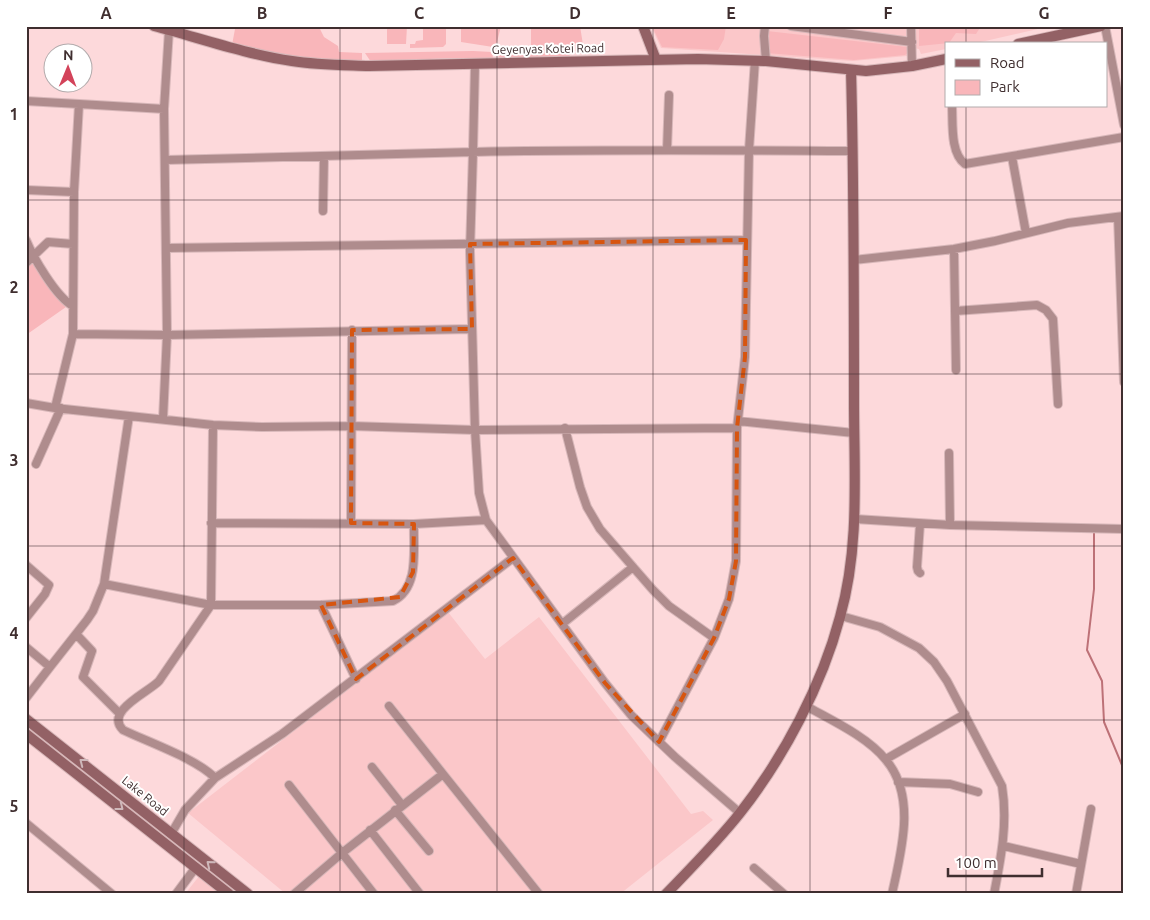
<svg xmlns="http://www.w3.org/2000/svg" width="1150" height="920" font-family="Ubuntu,sans-serif">
<style>
.built{fill:#fbc7c9}
.green{fill:#f9b6ba}
.lines{fill:none;stroke-linecap:round;stroke-linejoin:round}
.stream{stroke:#bd7177;stroke-width:2}
.street-casing{stroke:#d7b7b9;stroke-width:10}
.secondary-casing{stroke:#d7b7b9;stroke-width:12}
.street{stroke:#af8c8d;stroke-width:8}
.secondary{stroke:#936165;stroke-width:10}
.oneway{stroke:#ceb8ba}
.marked{fill:none;stroke:#d75510;stroke-width:4;stroke-dasharray:10 6;stroke-linejoin:round}
.grid{fill:none;stroke:#3f2e2f;stroke-width:1;stroke-opacity:0.55}
.labels{text-anchor:middle;stroke-width:4;stroke-linejoin:round;paint-order:stroke}
.street-label{font-size:12px;fill:#3f2e2f;stroke:#fff}
.neatline{fill:none;stroke:#3f2e2f;stroke-width:2}
.grid-label{font-size:16px;text-anchor:middle;font-weight:bold;fill:#3f2e2f}
</style>
<rect width="100%" height="100%" fill="#fdd9db"/>
<!-- built -->
<path class="built" d="M 651,26 L 1051,26 L 972,44 L 946,44 L 946,49 L 921,54 L 919,49 L 909,47 L 909,54 L 907,56 L 853,61 L 661,48 Z
M 448,612 L 485,659 L 539,617 L 691,814 L 703,811 L 713,820 L 620,894 L 286,894 L 188,813 Z
M 200,875 L 225,894 L 185,894 Z"/>
<!-- green -->
<path class="green" d="M 225,26 L 321,26 L 320,29 L 324,37 L 338,46 L 339,52 L 362,53 L 362,63 L 323,62 L 232,45 L 235,29 Z
M 381,26 L 407,26 L 406,44 L 387,44 L 387,27 Z
M 423,26 L 446,26 L 446,44 L 443,47 L 410,48 L 410,44 L 415,44 L 416,41 L 423,40 Z
M 461,26 L 501,26 L 497,42 L 493,47 L 461,42 Z
M 531,26 L 580,26 L 584,51 L 570,51 L 569,60 L 499,57 L 495,52 L 531,51 Z
M 652,26 L 726,26 L 724,39 L 718,50 L 662,47 Z
M 919,26 L 981,26 L 976,34 L 956,33 L 949,43 L 919,46 Z
M 767,31 L 907,47 L 908,53 L 905,55 L 854,60 L 766,53 Z
M 473,51 L 492,52 L 493,58 L 449,58 L 371,62 L 365,53 Z
M 33,262 L 66,307 L 26,335 L 26,267 Z"/>
<g class="lines">
<!-- stream -->
<path class="stream" d="M 1094,533 L 1094,589 L 1087,650 L 1102,681 L 1104,722 L 1124,770"/>
<defs>
<path id="street" d="M 765,26 L 764,36 L 766,61
M 791,26 L 912,42
M 911,26 L 912,66
M 1105,26 L 1124,125
M 755,60 L 749,150 L 745,357 L 737,428 L 475,430 L 470,251 L 473,152 C 600,149 726,150 853,151
M 26,101 L 79,104
M 952,106 C 953,123 950,153 965,164 L 1124,137
M 667,150 L 669,95
M 1012,157 L 1026,233
M 165,160 L 473,152 L 475,64
M 26,190 L 74,192
M 323,211 L 324,156
M 1118,217 L 1124,382
M 26,240 C 33,257 56,297 73,306
M 166,248 L 746,240
M 954,249 L 956,370
M 854,260 L 954,249 L 995,241 L 1068,223 L 1124,216
M 26,263 L 48,242 L 73,244
M 955,311 L 1037,305 L 1046,310 L 1053,319 L 1058,404
M 73,334 L 167,335 L 472,329
M 26,403 L 55,408 L 213,425 L 262,427 L 351,426 L 475,430 L 479,493 L 486,520 L 605,683 L 631,715 L 675,757 L 740,813
M 55,408 L 73,334 L 74,192 L 79,104 L 164,109
M 163,419 L 167,335 L 164,109 L 169,30
M 738,421 L 854,433
M 565,428 L 580,487 L 587,507 L 600,529 L 653,590 L 669,606 L 714,638
M 949,453 L 950,525
M 36,464 L 61,408
M 855,519 L 950,525 L 1124,529
M 211,523 L 414,524
M 351,523 L 352,330
M 26,565 L 49,585 L 45,594 L 26,618
M 920,573 L 918,571 L 917,567 L 920,524
M 104,584 L 211,605 L 213,425
M 321,605 L 356,679
M 841,616 L 880,627 L 919,648 L 934,662 L 947,681 L 1002,786 C 1008,823 1001,858 994,894
M 562,624 L 633,567
M 76,634 L 92,651 L 83,677 L 120,714
M 26,647 L 50,667 L 26,698
M 50,667 L 87,620 L 93,611 L 104,584 L 129,416
M 806,706 C 831,720 868,737 886,760 C 917,797 901,852 892,894
M 659,742 L 714,638 L 729,599 L 736,561 L 737,428
M 886,759 L 965,714
M 372,767 L 402,805
M 443,774 L 539,894
M 215,778 C 197,759 148,742 123,730 C 104,711 149,692 159,681 L 211,605 L 321,605 L 393,601 C 420,588 413,549 414,524 L 486,520
M 898,782 L 950,784 L 978,792
M 289,785 L 342,853 L 294,894
M 395,810 L 429,851
M 26,823 L 112,894
M 370,830 L 420,894
M 171,834 L 185,810 L 215,778 L 282,734 L 513,558
M 1004,846 L 1081,864
M 754,868 L 784,894
M 176,894 L 196,867
M 374,894 L 342,853 L 443,774 L 389,706
M 1076,894 L 1091,809"/>
<path id="secondary" d="M 154,26 C 200,38 245,54 292,61 C 317,65 343,65 369,66 L 698,59 L 766,61 L 866,71 L 912,66 L 946,59
M 643,26 L 656,60
M 1018,44 L 1101,26
M 26,719 L 248,894
M 26,734 L 229,894
M 666,894 C 691,868 718,841 740,813 C 784,757 822,685 840,617 C 860,547 854,473 854,401 C 854,291 854,180 851,70"/>
</defs>
<!-- street casing -->
<use href="#street" class="street-casing"/>
<!-- secondary casing -->
<use href="#secondary" class="secondary-casing"/>
<!-- street -->
<use href="#street" class="street"/>
<!-- secondary -->
<use href="#secondary" class="secondary"/>
</g>
<!-- one-way arrows -->
<defs><path id="oneway-chevron" d="M-2-3.5L2.5 0L-2 3.5" fill="none" stroke-width="1.6" stroke-linecap="round" stroke-linejoin="round" transform="scale(1.25)"/></defs>
<g class="oneway">
<use href="#oneway-chevron" transform="translate(83 762) rotate(-142)"/>
<use href="#oneway-chevron" transform="translate(120 807) rotate(38)"/>
<use href="#oneway-chevron" transform="translate(210 864) rotate(-141)"/>
</g>
<!-- marked area -->
<path class="marked" d="M 746,240 L 745,357 L 737,428 L 736,561 L 729,599 L 714,638 L 659,742 L 605,683 L 513,558 L 356,679 L 321,605 L 400,597 L 413,572 L 414,524 L 351,523 L 352,330 L 472,329 L 470,244 Z"/>
<!-- grid -->
<path class="grid" d="M 184,26 L 184,894M 340,26 L 340,894M 497,26 L 497,894M 653,26 L 653,894M 810,26 L 810,894M 966,26 L 966,44M 966,106 L 966,894M 26,200 L 1124,200M 26,374 L 1124,374M 26,546 L 1124,546M 26,720 L 1124,720"/>
<g class="labels">
<!-- street labels -->
<g class="street-label">
<text transform="translate(548 49) rotate(-1)" y="4">Geyenyas Kotei Road</text>
<text transform="translate(145 796) rotate(39)" y="4">Lake Road</text>
</g>
</g>
<!-- border -->
<rect width="1150" height="920" fill="none" stroke="#ffffff" stroke-width="55"/>
<!-- legend -->
<rect x="945" y="42" width="162" height="65" fill="#ffffff" stroke="#b2abac"/>
<rect x="955" y="59" width="25" height="8" fill="#936165" stroke="#b2abac"/>
<text x="990" y="68" font-size="15" fill="#3f2e2f">Road</text>
<rect x="955" y="80" width="25" height="15" fill="#f9b6ba" stroke="#b2abac"/>
<text x="990" y="92" font-size="15" fill="#3f2e2f">Park</text>
<!-- north arrow -->
<g transform="translate(68 68) rotate(1)"><circle r="24" fill="#ffffff" stroke="#b2abac"/>
<path d="M0-4L9 19L0 12L-9 19Z" fill="#d3435a"/>
<text y="-8" font-size="14" font-weight="bold" text-anchor="middle" fill="#3f2e2f">N</text>
</g>
<!-- scale -->
<path d="M948 868v8h94v-8" fill="none" stroke="#3f2e2f" stroke-width="2.5"/>
<text x="955" y="868" font-size="15" fill="#3f2e2f" stroke="#ffffff" stroke-width="4" paint-order="stroke">100 m</text>
<rect x="28" y="28" width="1094" height="864" class="neatline"/>
<g class="grid-label">
<text x="106" y="19">A</text>
<text x="262" y="19">B</text>
<text x="419" y="19">C</text>
<text x="575" y="19">D</text>
<text x="731" y="19">E</text>
<text x="888" y="19">F</text>
<text x="1044" y="19">G</text>
<text x="14" y="120">1</text>
<text x="14" y="293">2</text>
<text x="14" y="466">3</text>
<text x="14" y="639">4</text>
<text x="14" y="812">5</text>
</g>
</svg>
